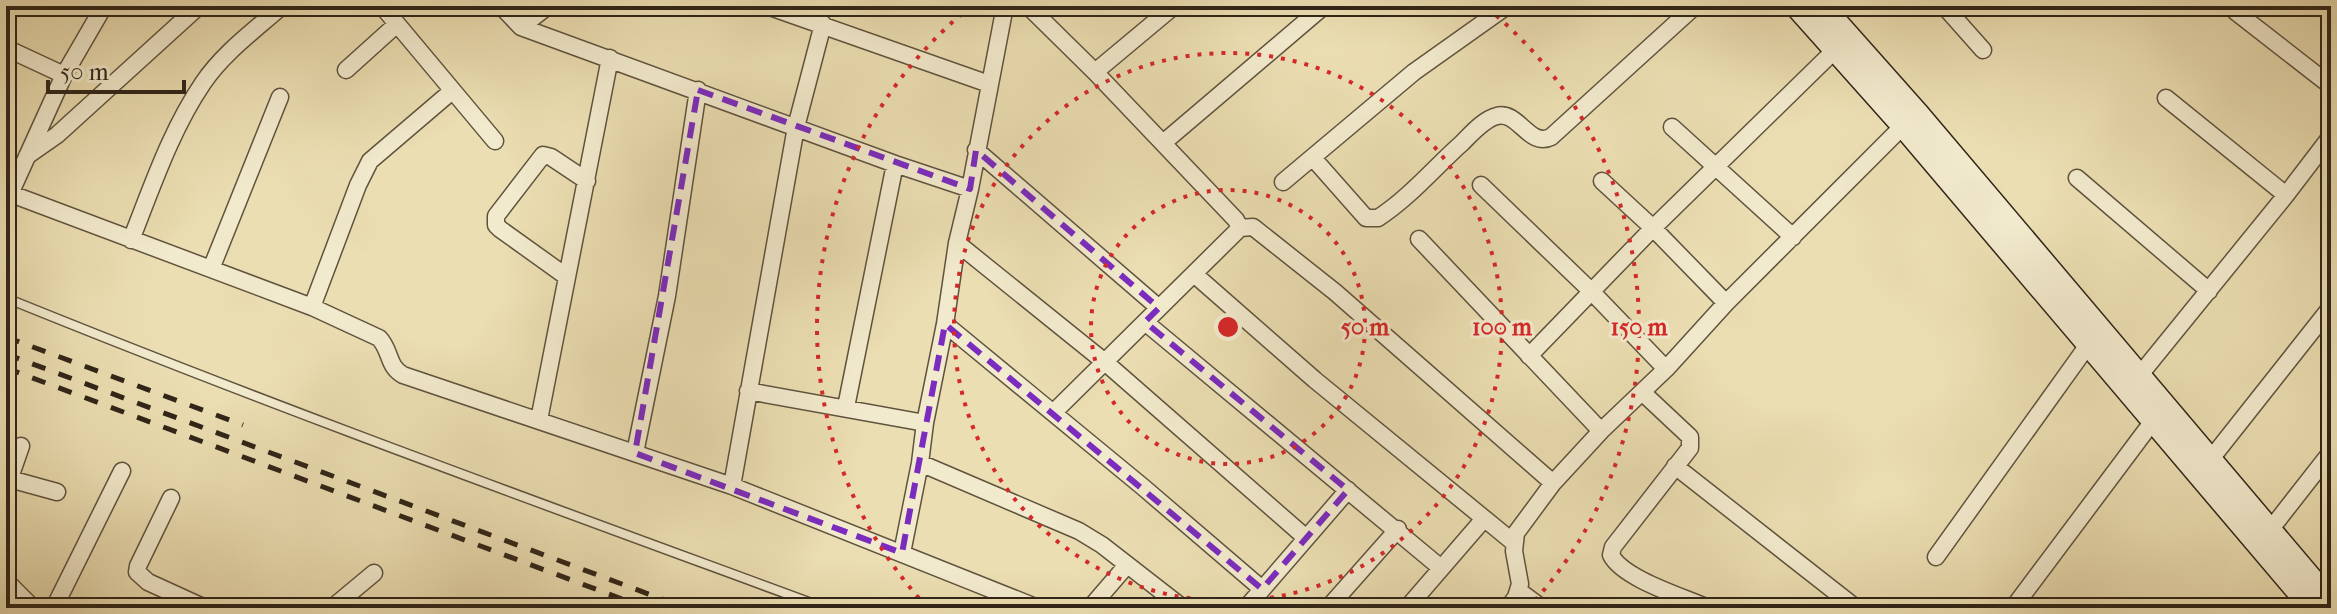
<svg xmlns="http://www.w3.org/2000/svg" width="2337" height="614" font-family="'IM FELL French Canon',serif">
<style>
.lines{fill:none;stroke-linecap:round;stroke-linejoin:round}
.service-casing{stroke:#5f533e;stroke-width:11}
.minor-casing{stroke:#5f533e;stroke-width:19}
.secondary-casing{stroke:#302518;stroke-width:25}
.service{stroke:#f2eacd;stroke-width:8}
.minor{stroke:#f2eacd;stroke-width:16}
.secondary{stroke:#f2eacd;stroke-width:22}
.rail{stroke:#302518;stroke-width:5;stroke-dasharray:14 14;stroke-linecap:butt}
.marked{fill:none;stroke:#7b2cbf;stroke-width:6;stroke-dasharray:16 10;stroke-linejoin:round}
.ring{fill:none;stroke:#d62828;stroke-width:4;stroke-dasharray:4 8}
.centre{fill:#d62828;stroke:#f2eacd;stroke-width:4}
.ring-label{font-size:24px;text-anchor:middle;font-weight:bold;fill:#d62828;stroke:#f2eacd;stroke-width:6;stroke-linejoin:round;paint-order:stroke}
</style>
<rect width="100%" height="100%" fill="#ebdeb2"/>
<filter id="stains"><feTurbulence type="fractalNoise" baseFrequency=".0025" numOctaves="4"/><feColorMatrix values="0 0 0 0 .2 0 0 0 0 .09 0 0 0 0 .02 0 0 0 .5 -.17"/></filter>
<radialGradient id="worn" r=".72"><stop offset=".6" stop-color="#630" stop-opacity="0"/><stop offset="1" stop-color="#630" stop-opacity=".3"/></radialGradient>
<g class="lines">
<defs>
<path id="service" d="M 6,298 C 277,408 551,507 825,608"/>
<path id="minor" d="M 382,6 L 495,141
M 501,6 L 521,27 L 895,164 L 970,189
M 767,6 L 989,84
M 1028,6 L 1095,72 L 1236,220 L 1240,228
M 1944,6 L 1983,50
M 2236,12 L 2331,86
M 521,27 L 548,6
M 6,48 L 64,75
M 346,70 L 397,24
M 1095,72 L 1174,6
M 2166,98 L 2286,195
M 1672,127 L 1793,237
M 1163,143 L 1324,6
M 976,150 L 1159,308
M 27,156 L 57,135 L 199,6
M 1313,158 L 1366,218 L 1378,218 C 1409,198 1435,167 1462,143 C 1471,134 1484,119 1497,116 C 1518,110 1529,148 1551,137 L 1695,6
M 2077,178 L 2209,291
M 1602,181 L 1653,228 L 1726,303
M 1283,182 L 1414,72 L 1507,6
M 1481,185 L 1591,291 L 1666,369
M 6,192 L 312,307 L 379,338 C 391,350 387,366 403,375 L 732,486 L 1038,608
M 10,194 L 64,75 L 104,6
M 1419,239 L 1601,431
M 131,240 C 152,187 171,130 203,83 C 223,53 255,30 282,6
M 957,243 L 1106,363 L 1305,537
M 211,269 L 280,97
M 1194,274 L 1315,380 L 1513,542
M 567,277 L 500,229 L 496,225 L 496,216 L 543,155 L 551,157 L 587,181
M 312,307 L 358,185 L 370,161 L 452,91
M 1145,322 L 1441,568
M 945,324 L 1143,487 L 1262,589
M 1529,356 L 1653,228 L 1835,50
M 2139,376 L 2286,195 L 2331,136
M 748,391 L 925,423
M 1642,392 L 1690,437 L 1690,448 L 1613,547 L 1611,555 C 1623,579 1684,597 1708,608
M 846,407 L 895,164
M 1053,413 L 1240,228 L 1253,227 L 1335,292 L 1553,483
M 539,420 L 610,58
M 635,453 L 667,296 L 698,90
M 2210,460 L 2331,307
M 920,463 L 1079,531 L 1102,545 L 1183,608
M 1675,466 L 1856,608
M 6,478 L 57,492
M 732,486 L 796,127 L 823,24
M 6,489 L 21,446
M 171,498 L 138,566 L 137,572 L 148,582 L 205,608
M 2270,530 L 2331,452
M 902,553 L 920,463 L 925,423 L 945,324 L 957,243 L 970,189 L 1005,6
M 1936,557 L 2088,345
M 6,581 L 33,608
M 1519,591 L 1542,608
M 54,608 L 122,471
M 332,608 L 374,573
M 1090,608 L 1127,565
M 1246,608 L 1348,490
M 1328,608 L 1398,529
M 1407,608 L 1483,520
M 1508,608 L 1516,597 L 1520,584 L 1514,551 L 1516,533 L 1553,483 L 1601,431 L 1666,369 L 1726,303 L 1903,126
M 2013,608 L 2153,421"/>
<path id="secondary" d="M 1796,6 L 1903,126 L 2312,608
M 1822,6 L 1918,114 L 2331,602"/>
</defs>
<!-- service casing -->
<use href="#service" class="service-casing"/>
<!-- minor casing -->
<use href="#minor" class="minor-casing"/>
<!-- secondary casing -->
<use href="#secondary" class="secondary-casing"/>
<!-- service -->
<use href="#service" class="service"/>
<!-- minor -->
<use href="#minor" class="minor"/>
<!-- secondary -->
<use href="#secondary" class="secondary"/>
<!-- rail -->
<path class="rail" d="M 6,337 L 243,425
M 6,354 L 686,608
M 6,368 L 646,608"/>
</g>
<!-- marked area -->
<path class="marked" d="M 698,90 L 970,189 L 976,150 L 1159,308 L 1145,322 L 1348,490 L 1262,589 L 945,324 L 902,553 L 635,453 Z"/>
<!-- distance rings -->
<g class="ring">
<circle cx="1228" cy="327" r="137"/>
<circle cx="1228" cy="327" r="274"/>
<path d="M927 607A411 411 0 0 1 969 8M1487 8A411 411 0 0 1 1529 607"/>
</g>
<circle cx="1228" cy="327" r="12" class="centre"/>
<g class="ring-label">
<text x="1365" y="335">50 m</text>
<text x="1502" y="335">100 m</text>
<text x="1639" y="335">150 m</text>
</g>
<!-- margin -->
<rect width="2337" height="614" fill="none" stroke="#ebdeb2" stroke-width="32"/>
<rect x="8" y="8" width="2321" height="598" fill="none" stroke="#302518" stroke-width="4"/>
<rect x="16" y="16" width="2305" height="582" fill="none" stroke="#302518" stroke-width="2"/>
<!-- scale -->
<path d="M48 80v12h136v-12" fill="none" stroke="#302518" stroke-width="4"/>
<text x="60" y="80" font-size="24" fill="#302518" stroke="#f2eacd" stroke-width="6" paint-order="stroke">50 m</text>
<rect width="100%" height="100%" filter="url(#stains)"/>
<rect width="100%" height="100%" fill="url(#worn)"/>
</svg>
